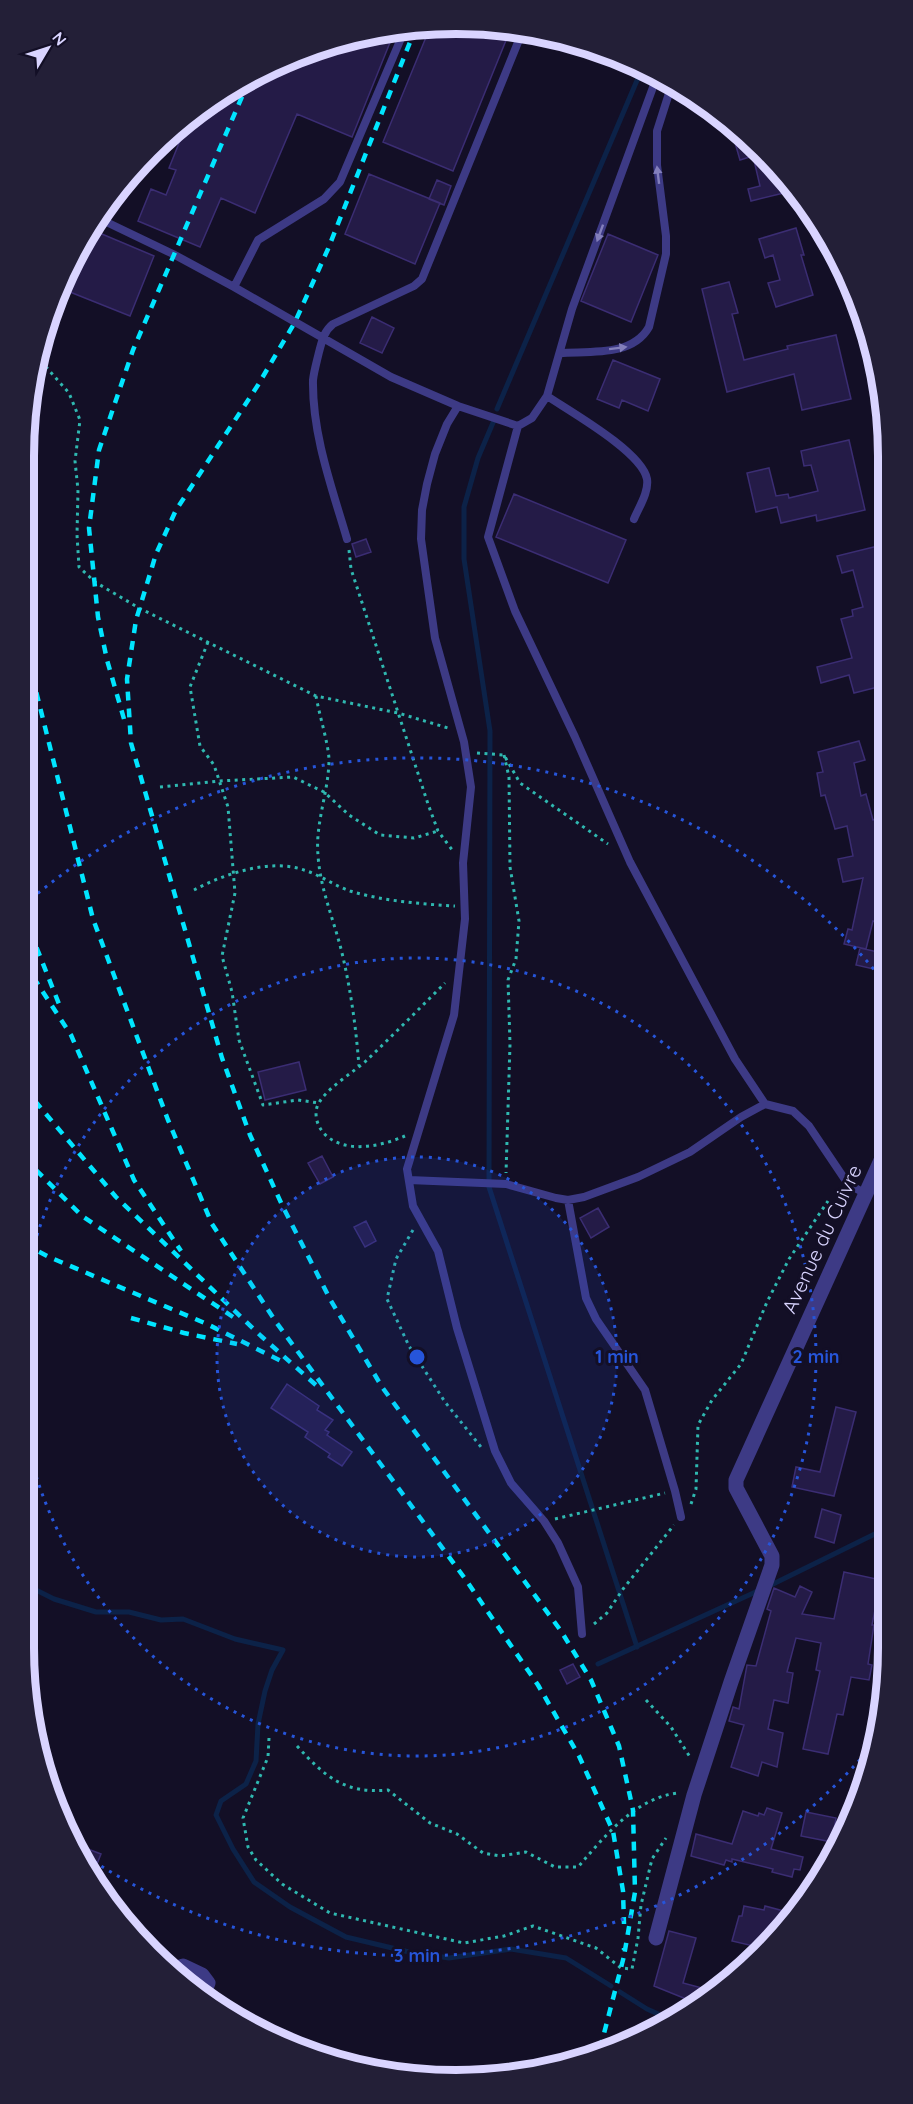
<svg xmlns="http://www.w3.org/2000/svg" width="913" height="2104" font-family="Quicksand,sans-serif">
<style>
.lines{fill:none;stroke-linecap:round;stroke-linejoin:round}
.stream{stroke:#0c2248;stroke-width:5}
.building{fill:#241b47;stroke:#3b2d73;stroke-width:1.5}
.path{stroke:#2fb8b0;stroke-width:3;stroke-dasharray:3 4.5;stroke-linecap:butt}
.service{stroke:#3d3a85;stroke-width:8}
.minor{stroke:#3d3a85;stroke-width:15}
.rail{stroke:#00e5ff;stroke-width:4.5;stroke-dasharray:9 8;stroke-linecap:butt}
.oneway{fill:#837fbc}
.ring{fill:none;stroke:#2655da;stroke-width:3;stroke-dasharray:3 6}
.labels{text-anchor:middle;stroke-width:6;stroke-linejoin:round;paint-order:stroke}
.street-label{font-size:20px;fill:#d9d4ff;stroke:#130f26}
.rim{fill:none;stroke:#d9d4ff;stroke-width:8}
.centre{fill:#2655da;stroke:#130f26;stroke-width:3}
.ring-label{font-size:18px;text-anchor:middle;font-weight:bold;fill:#2655da;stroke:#130f26;stroke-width:6;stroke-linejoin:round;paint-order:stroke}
</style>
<rect width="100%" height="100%" fill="#130f26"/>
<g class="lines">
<!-- stream -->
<path class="stream" d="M 497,409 L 641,71
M 495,418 L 478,458 L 464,507 L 464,559 L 490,731 L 489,1187 L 637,1647
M 24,1584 L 54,1599 L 96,1612 L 129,1612 L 161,1620 L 183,1619 L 235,1639 L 283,1650 L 272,1670 L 265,1691 L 258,1724 L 256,1761 L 246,1784 L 221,1801 L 216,1815 L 233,1849 L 254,1882 L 290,1907 L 346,1937 L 409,1952 L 449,1958 L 511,1949 L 566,1958 L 611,1986
M 769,1586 L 889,1527
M 598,1664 L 760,1590
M 620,1992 L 647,2009 L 674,2021"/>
</g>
<!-- building -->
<path class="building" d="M 431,25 L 511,28 L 453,171 L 383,142 Z
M 395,30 L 352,137 L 297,114 L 255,213 L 221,198 L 200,247 L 138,221 L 151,189 L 166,195 L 176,170 L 169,168 L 190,116 L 193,113 L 266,68 L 319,48 L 331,54 L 336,42 L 345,39 Z
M 729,122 L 766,160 L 796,190 L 751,201 L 748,189 L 760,186 L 753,156 L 740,160 Z
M 369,174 L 440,203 L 415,264 L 345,234 Z
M 437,180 L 451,186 L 444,205 L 429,199 Z
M 796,228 L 804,255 L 801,255 L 813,295 L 776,307 L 768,283 L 780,280 L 773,255 L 765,258 L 759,239 Z
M 90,229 L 154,256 L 130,316 L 60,288 L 82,240 Z
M 608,234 L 658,255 L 631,322 L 581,301 Z
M 729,282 L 738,313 L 732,314 L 744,360 L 788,349 L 787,346 L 836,335 L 851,399 L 802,410 L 794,374 L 727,392 L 702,289 Z
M 372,317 L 394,328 L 382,353 L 360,343 Z
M 613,360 L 660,379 L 648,411 L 622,400 L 619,408 L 597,399 Z
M 849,440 L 865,510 L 817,521 L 816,515 L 781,523 L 777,507 L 756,512 L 747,473 L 769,468 L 776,496 L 788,494 L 789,498 L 818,491 L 811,465 L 804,466 L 801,451 Z
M 514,494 L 626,540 L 608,583 L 496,537 Z
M 366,539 L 371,552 L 356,557 L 352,544 Z
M 886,544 L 886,685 L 854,693 L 849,675 L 821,683 L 817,667 L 852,658 L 841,619 L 853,616 L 852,610 L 863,607 L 853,570 L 842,573 L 837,556 Z
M 859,741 L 865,760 L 854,763 L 861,796 L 866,794 L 873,820 L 886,816 L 887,924 L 873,921 L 866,949 L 844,944 L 848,929 L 852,930 L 863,878 L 843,882 L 838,859 L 853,856 L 847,826 L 835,829 L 825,795 L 821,796 L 817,773 L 823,772 L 818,752 Z
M 860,948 L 887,954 L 887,972 L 856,965 Z
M 299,1062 L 306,1090 L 265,1100 L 258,1072 Z
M 322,1156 L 333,1177 L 320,1184 L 308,1163 Z
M 598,1208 L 609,1227 L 591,1238 L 580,1218 Z
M 366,1221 L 376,1241 L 365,1247 L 354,1227 Z
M 287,1384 L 319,1406 L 317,1410 L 333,1420 L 325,1430 L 329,1432 L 327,1435 L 352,1452 L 342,1466 L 328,1457 L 330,1454 L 305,1437 L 308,1432 L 271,1408 Z
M 836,1407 L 856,1412 L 834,1496 L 792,1487 L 796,1467 L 820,1472 Z
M 822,1509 L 841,1515 L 834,1543 L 815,1537 Z
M 844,1572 L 881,1580 L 872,1625 L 874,1625 L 868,1664 L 872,1665 L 869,1680 L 851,1677 L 843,1715 L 837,1714 L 828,1754 L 803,1749 L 820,1671 L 816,1670 L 821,1643 L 796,1638 L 787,1672 L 793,1673 L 788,1703 L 774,1700 L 768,1729 L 783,1733 L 777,1767 L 762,1762 L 758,1776 L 731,1767 L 744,1725 L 729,1721 L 733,1707 L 739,1709 L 747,1665 L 756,1666 L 771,1611 L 767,1609 L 774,1588 L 795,1597 L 800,1586 L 812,1592 L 802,1614 L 834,1619 Z
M 573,1664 L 580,1677 L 567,1684 L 560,1670 Z
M 767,1808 L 782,1813 L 771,1849 L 803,1857 L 800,1870 L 794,1869 L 792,1877 L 772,1872 L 773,1869 L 732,1859 L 732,1862 L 726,1860 L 724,1865 L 691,1856 L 696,1834 L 732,1844 L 743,1811 L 758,1816 L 759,1813 L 764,1815 Z
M 806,1812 L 836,1818 L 832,1842 L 801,1836 Z
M 72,1843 L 101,1854 L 95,1869 L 82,1863 Z
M 744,1906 L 764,1910 L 765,1906 L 795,1914 L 782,1932 L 762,1948 L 732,1941 L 739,1916 L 742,1916 Z
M 669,1931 L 696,1938 L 683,1983 L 702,1988 L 696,2003 L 654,1986 Z"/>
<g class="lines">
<!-- path -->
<path class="path" d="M 39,363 L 47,368 L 69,393 L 80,420 L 75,461 L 78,490 L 77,535 L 79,567 L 95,582 L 139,608 L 316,696 L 398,713 L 448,728
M 349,550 L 351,569 L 428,804 L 438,831 L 453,851
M 208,642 L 190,687 L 200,746 L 214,765 L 228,807 L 235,893 L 222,956 L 232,992 L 239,1040 L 263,1105 L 298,1100 L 319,1103
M 316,696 C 319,714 328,742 329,759 C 329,791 315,823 318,855 C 320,889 334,920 342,953 C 351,991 356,1028 359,1066
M 477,753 L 504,755 L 520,783 L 608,844
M 504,755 L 509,777 L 510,867 L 519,921 L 516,959 L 508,980 L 510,1044 L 506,1173
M 160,787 L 220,781 L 293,777 L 324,792 L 349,815 L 380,835 L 414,838 L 438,831
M 194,890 C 224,874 270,858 304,870 C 320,875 335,886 350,891 C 383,901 421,904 455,906
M 405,1136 C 384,1145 355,1152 334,1141 C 322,1135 313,1121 317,1107 C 323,1090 353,1073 367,1060 C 393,1035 419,1009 445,983
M 413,1230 L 396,1259 L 387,1299 L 409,1346 L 445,1402 L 481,1447
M 691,1504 L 696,1489 L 698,1425 L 712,1400 L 741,1364 L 767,1302 L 789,1259 L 828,1201
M 555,1519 L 665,1493
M 594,1624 L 607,1613 L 623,1589 L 674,1525
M 646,1700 L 671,1727 L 690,1757
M 269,1738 L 268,1757 L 243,1818 L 248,1847 L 256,1860 L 282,1884 L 330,1913 L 464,1943 L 504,1936 L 533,1926 L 596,1948 L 621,1968 L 632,1969 L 638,1938 L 641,1905 L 652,1859 L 666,1838
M 297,1746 C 325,1777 345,1794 388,1790 L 430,1823 L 457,1834 L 483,1853 L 500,1856 L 526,1852 L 555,1867 L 578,1867 C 605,1836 635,1798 678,1793"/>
<!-- service -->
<path class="service" d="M 98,218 L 173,254 L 234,287 L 391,377 L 458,406 L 518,426 L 532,418 L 547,396 L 572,309 L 656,79
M 234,287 L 258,240 L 324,199 L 340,182 L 405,29
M 560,353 C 590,351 632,357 649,327 L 666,254 L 666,236 L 657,165 L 657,131 L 671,87
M 547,396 C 571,412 642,452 647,479 C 649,492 639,507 634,519
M 458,406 L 447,424 L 435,454 L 427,484 L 422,510 L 421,539 L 435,638 L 464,742 L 471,787 L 463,863 L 465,919 L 454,1015 L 407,1169 L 413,1206 L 438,1251 L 457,1328 L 495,1451 L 511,1483 L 544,1521 L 558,1543 L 578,1587 L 582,1634
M 518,426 L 488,537 L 515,611 L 575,737 L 630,862 L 735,1059 L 765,1104 L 793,1111 L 809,1126 L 848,1184 L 866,1194
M 347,539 C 332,488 312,434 313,380 C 314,371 317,361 319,352 C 322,341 324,331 333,324 L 414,286 L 422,279 L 523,30
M 409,1180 L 506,1184 L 556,1198 L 568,1200 L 584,1197 L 638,1177 L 690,1152 L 741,1117 L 765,1104
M 568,1200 L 586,1298 L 596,1319 L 645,1390 L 675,1491 L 681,1517"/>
<!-- minor -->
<path class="minor" d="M 656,1938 L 694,1795 L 731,1682 L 772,1565 L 772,1556 L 736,1488 L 736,1480 L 887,1147
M 175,1969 L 183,1966 L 202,1975 L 208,1983 L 204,1993"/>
<!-- rail -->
<path class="rail" d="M 416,27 L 328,249 L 295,322 L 258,385 L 176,510 L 156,554 L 136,620 L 127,679 L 131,743 L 222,1058 L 250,1135 L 283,1207 L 330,1299 L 382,1387 L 561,1631 L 591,1680 L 619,1746 L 633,1810 L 635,1892 L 624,1956
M 24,643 L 93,919 L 168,1120 L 212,1224 L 276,1322 L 466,1580 L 538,1685 L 579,1756 L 613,1831 L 623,1891 L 624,1924
M 124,719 L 107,660 L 98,617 L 89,528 L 99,450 L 133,350 L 250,78
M 24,916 L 59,1004
M 24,963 L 71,1035 L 134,1180 L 181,1251
M 24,1088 L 116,1197 L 261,1336 L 317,1386
M 24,1158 L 82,1216 L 233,1317
M 24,1244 L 49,1257 L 207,1324 L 281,1361
M 131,1318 L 184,1333 L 237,1344
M 600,2049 L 624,1956 L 624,1948"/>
</g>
<!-- one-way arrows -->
<defs><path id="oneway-solid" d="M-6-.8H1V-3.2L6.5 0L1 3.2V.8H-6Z" transform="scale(1.5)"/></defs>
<g class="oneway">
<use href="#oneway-solid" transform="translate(658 175) rotate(-97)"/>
<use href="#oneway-solid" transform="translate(600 233) rotate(110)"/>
<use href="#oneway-solid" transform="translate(618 348) rotate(-7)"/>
</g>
<!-- distance rings -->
<circle cx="417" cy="1357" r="200" fill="#2655da" fill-opacity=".12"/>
<g class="ring">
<circle cx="417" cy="1357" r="200"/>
<path d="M24 1288A399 399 0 1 1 24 1426"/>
<path d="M872 1746A599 599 0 0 1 78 1851M24 905A599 599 0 0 1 886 984"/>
</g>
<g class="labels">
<!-- street labels -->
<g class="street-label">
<text transform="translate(822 1239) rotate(-65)" y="7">Avenue du Cuivre</text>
</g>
</g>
<!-- crop -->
<path d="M0 0H913V2104H0ZM456 34H456A422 422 0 0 1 878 456V1648A422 422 0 0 1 456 2070H456A422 422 0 0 1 34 1648V456A422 422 0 0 1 456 34Z" fill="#231f37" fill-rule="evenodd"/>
<path class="rim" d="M456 34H456A422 422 0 0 1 878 456V1648A422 422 0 0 1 456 2070H456A422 422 0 0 1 34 1648V456A422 422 0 0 1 456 34Z"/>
<circle cx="417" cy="1357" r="9" class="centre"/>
<g class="ring-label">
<text x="617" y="1363">1 min</text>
<text x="816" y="1363">2 min</text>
<text x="417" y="1962">3 min</text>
</g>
<!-- north arrow -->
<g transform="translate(48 48) rotate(51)" stroke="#130f26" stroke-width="4.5" paint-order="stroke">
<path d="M0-4.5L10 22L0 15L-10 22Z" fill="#d9d4ff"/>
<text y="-9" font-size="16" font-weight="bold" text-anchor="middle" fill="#d9d4ff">N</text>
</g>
</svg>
